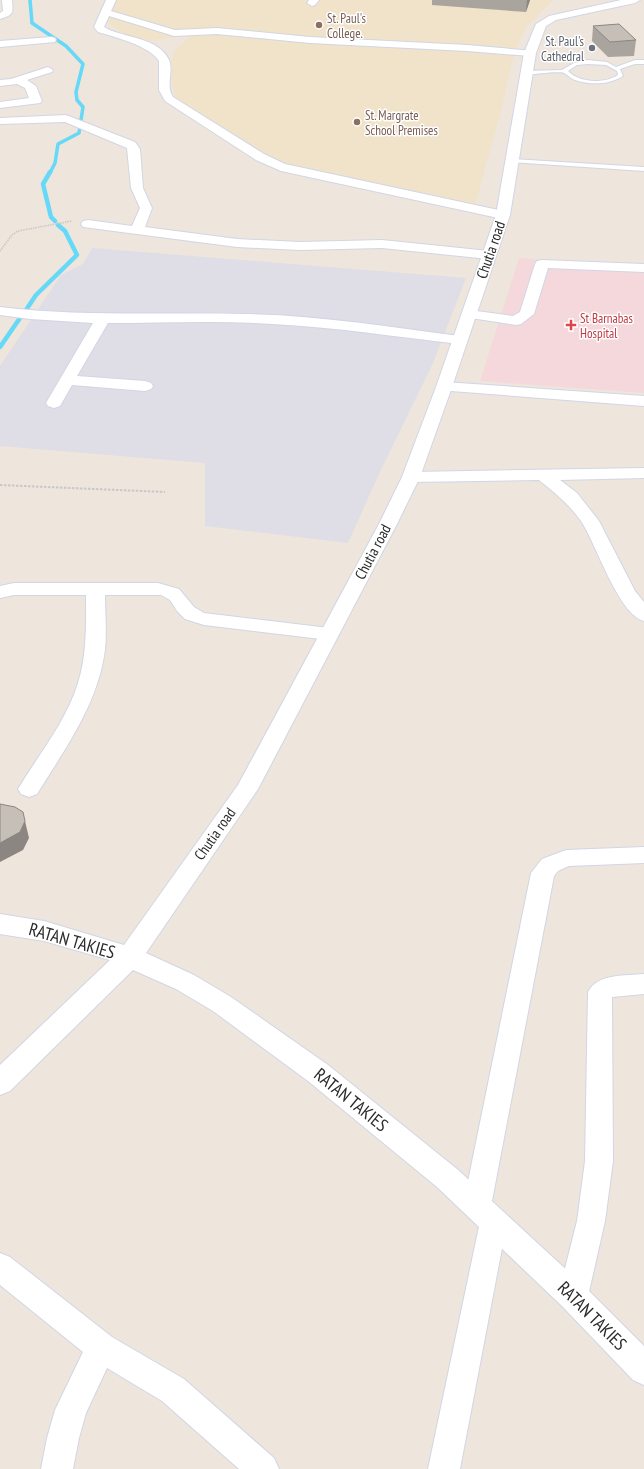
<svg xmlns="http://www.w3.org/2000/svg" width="644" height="1469" font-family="'PT Sans Narrow',sans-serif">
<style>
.industrial{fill:#dfdde6}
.education{fill:#f1e2ca}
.medical{fill:#f5d8db}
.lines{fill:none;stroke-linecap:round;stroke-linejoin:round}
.stream-far1{stroke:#66d8f8;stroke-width:3.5}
.stream{stroke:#66d8f8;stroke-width:4.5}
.service-casing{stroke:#d1d6e5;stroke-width:2}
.minor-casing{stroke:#d1d6e5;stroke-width:2}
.tertiary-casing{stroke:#d1d6e5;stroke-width:2}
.path-far1{stroke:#c8c8c8;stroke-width:1.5;stroke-dasharray:1.5 1;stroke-linecap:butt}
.path{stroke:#c8c8c8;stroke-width:2;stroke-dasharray:2.5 1.5;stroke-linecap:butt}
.service{fill:#fff;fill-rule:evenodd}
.minor{fill:#fff;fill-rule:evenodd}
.tertiary{fill:#fff;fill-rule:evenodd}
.wall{fill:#aaa49e}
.shaded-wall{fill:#8b8681}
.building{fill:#c6bfb8;stroke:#8b8681}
.education-dot{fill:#8d6e63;stroke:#fff;stroke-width:1.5}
.worship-dot{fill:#6b7280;stroke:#fff;stroke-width:1.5}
.health-dot{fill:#e0444e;stroke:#fff;stroke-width:1.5}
.labels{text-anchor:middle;stroke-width:3;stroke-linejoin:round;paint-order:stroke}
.far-education-label{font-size:13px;fill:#785e54;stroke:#fff;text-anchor:start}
.far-worship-label{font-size:13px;fill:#5b616d;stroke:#fff;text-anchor:end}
.far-health-label{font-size:13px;fill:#be3a42;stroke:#fff;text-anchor:start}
.street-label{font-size:15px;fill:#2b2b2b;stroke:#fff}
.near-street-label{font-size:18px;fill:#2b2b2b;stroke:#fff}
</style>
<rect width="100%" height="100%" fill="#eee5dc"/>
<!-- industrial -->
<path class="industrial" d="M 92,248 L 466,278 L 433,363 L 378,476 L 348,543 L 205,526 L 205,463 L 0,446 L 0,366 L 61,275 L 83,264 Z"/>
<!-- education -->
<path class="education" d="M 117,0 L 553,0 L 525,28 L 514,54 L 501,111 L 475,205 L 295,173 L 175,97 L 169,69 L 175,50 L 193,34 L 139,43 L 106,22 Z"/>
<!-- medical -->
<path class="medical" d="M 519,258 L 644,268 L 644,393 L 480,381 Z"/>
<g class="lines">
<!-- stream-far1 -->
<path class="stream-far1" d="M 30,0 L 32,23 L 66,46 L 83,64 L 76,92 L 77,100 L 83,107 L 79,133 L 58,144 L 55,163 L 50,173"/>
<!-- stream -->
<path class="stream" d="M 50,172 L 43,184 L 51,217 L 55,221
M 24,313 L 36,295 L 77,255 L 65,231 L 58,225
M 0,347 L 20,318"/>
<defs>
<path id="service" d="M 588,60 L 607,62 L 616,67 L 635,60 L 644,60 L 644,64 L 635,64 L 620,69 L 623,76 C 609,85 590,85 575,80 C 570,78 568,75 564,73 C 559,71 534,74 527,75 L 524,73 L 527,71 L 562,70 L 574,63 ZM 588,64 L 606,65 L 617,71 L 618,75 C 604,84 579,83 568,71 L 577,65 Z
M 512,159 L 644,167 L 644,171 L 510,162 L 510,160 Z"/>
<path id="minor" d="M 2,0 L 12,0 C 13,13 14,15 0,19 L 0,13 L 3,11 Z
M 106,0 L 116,0 L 111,11 L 175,30 L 217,28 L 310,37 L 467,45 L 534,51 L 535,53 L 530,56 L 467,51 L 310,43 L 217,34 L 174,36 L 109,16 L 104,27 C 122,38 159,37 169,60 C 174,72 165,85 173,97 L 264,154 L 285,164 L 503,211 L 508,212 L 510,215 L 508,218 L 503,219 L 281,171 L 256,160 L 165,101 L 159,90 L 159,61 C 150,46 115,37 98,32 L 94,27 Z
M 309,0 L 319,0 L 315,5 L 312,6 L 307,3 Z
M 51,37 L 55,38 L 56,40 L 55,42 L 0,47 L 0,41 Z
M 48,67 L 53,70 L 52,72 L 27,80 L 36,86 L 42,101 L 40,103 L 0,108 L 0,102 L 29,98 L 25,88 L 17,84 L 0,86 L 0,80 L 11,79 Z
M 66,115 L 135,142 L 140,149 L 143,188 L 152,208 L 145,227 L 237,239 L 300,242 L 382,240 L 489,251 L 494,252 L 496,255 L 494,258 L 489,259 L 382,248 L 300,250 L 237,247 L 83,227 L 81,224 L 83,221 L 88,220 L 132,226 L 140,208 L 131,188 L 127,148 L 65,122 L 0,124 L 0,118 Z
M 542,260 L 644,264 L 644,272 L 548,268 L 534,314 L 521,324 L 516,325 L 464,317 L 462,314 L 464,311 L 469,310 L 513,316 L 520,312 L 535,264 L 537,261 Z
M 0,307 C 82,317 163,312 246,314 C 317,315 389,327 460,336 L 465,337 L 467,340 L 465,343 L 460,344 C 397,337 335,327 272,324 C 217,320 162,323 108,323 L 77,376 L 145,381 L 151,383 L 153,386 L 151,389 L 145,391 L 72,385 L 60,406 L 54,408 L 48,406 L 46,403 L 93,323 L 30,319 L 0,315 Z
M 444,382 L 644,396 L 644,406 L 438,390 L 436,387 L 438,384 Z
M 644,468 L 644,478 L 560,480 L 577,493 L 599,521 L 635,591 L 644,602 L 644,621 C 618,614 596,543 581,521 C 569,504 555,493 539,480 L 411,482 L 405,481 L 402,477 L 405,473 L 411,472 Z
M 14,583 L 158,583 L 179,589 L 194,607 L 204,613 L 329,628 L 336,630 L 339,634 L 336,638 L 329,640 L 204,625 L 185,619 L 177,611 L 170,600 L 161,595 L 105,595 C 105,613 107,632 105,650 C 98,704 65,749 37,794 L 29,797 L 21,794 L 18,789 C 39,754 66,722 78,683 C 87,654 86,624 86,595 L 14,595 L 0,598 L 0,586 Z
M 644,847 L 644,863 L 569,866 L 558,871 L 554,876 L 491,1206 L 489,1211 L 493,1209 L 503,1213 L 507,1222 L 460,1469 L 428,1469 L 481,1217 L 477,1219 L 467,1215 L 463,1206 L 531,873 L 542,859 L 566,850 Z
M 644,974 L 644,994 L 612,997 L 613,1161 L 605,1221 L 588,1296 L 583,1306 L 573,1310 L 563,1306 L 558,1296 L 577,1221 L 585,1161 L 588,992 C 598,973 625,976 644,974 Z
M 0,1253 L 10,1257 L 112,1337 L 184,1379 L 274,1458 L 279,1469 L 239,1469 L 162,1401 L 107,1368 L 86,1413 L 79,1438 L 73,1469 L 41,1469 L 47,1438 L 55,1410 L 83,1352 L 0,1285 Z"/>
<path id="tertiary" d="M 621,0 L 640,0 L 635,3 L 556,20 L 546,26 L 536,53 L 510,215 L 452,387 L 420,477 L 397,524 L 258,789 L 146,953 L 194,975 L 231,997 L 328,1065 L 457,1169 L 584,1286 L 644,1346 L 644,1385 L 633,1380 L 562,1306 L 437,1187 L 308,1081 L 213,1011 L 176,989 L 133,970 L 10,1091 L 0,1095 L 0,1065 L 110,960 L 44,941 L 0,934 L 0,914 L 44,921 L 124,945 L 238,785 L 379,524 L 402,477 L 436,387 L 496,215 L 524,53 L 536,24 L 549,16 Z"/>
</defs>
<!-- service casing -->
<use href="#service" class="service-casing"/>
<!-- minor casing -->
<use href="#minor" class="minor-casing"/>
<!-- tertiary casing -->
<use href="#tertiary" class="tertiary-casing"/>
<!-- path-far1 -->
<path class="path-far1" d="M 0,251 L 12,235 L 18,231 L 72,221"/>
<!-- path -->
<path class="path" d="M 0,485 L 165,492"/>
<!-- service -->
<use href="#service" class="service"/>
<!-- minor -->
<use href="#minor" class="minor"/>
<!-- tertiary -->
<use href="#tertiary" class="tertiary"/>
</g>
<!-- wall -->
<path class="wall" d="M 432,0 L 530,0 L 526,12 L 432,5 Z
M 593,26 L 636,40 L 634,56 L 608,57 L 592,41 Z"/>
<!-- shaded-wall -->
<path class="shaded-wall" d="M 527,0 L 530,0 L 526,12 Z
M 25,821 L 29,838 L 23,850 L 0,862 L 0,843 Z"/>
<!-- building -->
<path class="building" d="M 619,24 L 636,40 L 610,42 L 593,26 Z
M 0,804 L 15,807 L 23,812 L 25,821 L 20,832 L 0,843 Z"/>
<!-- markers -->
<g class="education-dot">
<circle cx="319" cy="25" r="4"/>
<circle cx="357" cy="122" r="4"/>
</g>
<circle class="worship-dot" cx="592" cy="48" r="4"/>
<path class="health-dot" d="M569 319h4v4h4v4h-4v4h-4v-4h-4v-4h4z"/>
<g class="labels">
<!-- far-education labels -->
<g class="far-education-label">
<text x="327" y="23">St. Paul's<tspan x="327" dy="15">College.</tspan></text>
<text x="365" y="120">St. Margrate<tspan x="365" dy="15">School Premises</tspan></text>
</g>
<!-- far-worship labels -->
<g class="far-worship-label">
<text x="584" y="46">St. Paul's<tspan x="584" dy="15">Cathedral</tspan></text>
</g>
<!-- far-health labels -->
<g class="far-health-label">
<text x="580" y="323">St Barnabas<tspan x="580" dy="15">Hospital</tspan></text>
</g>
<!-- street labels -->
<g class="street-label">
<text transform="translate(491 250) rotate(-71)" y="5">Chutia road</text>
<text transform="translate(373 552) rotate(-62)" y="5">Chutia road</text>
<text transform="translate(215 834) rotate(-55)" y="5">Chutia road</text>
</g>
<!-- near-street labels -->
<g class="near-street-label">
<text transform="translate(72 941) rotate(16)" y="6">RATAN TAKIES</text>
<text transform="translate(351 1100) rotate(39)" y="6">RATAN TAKIES</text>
<text transform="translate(592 1316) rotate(45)" y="6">RATAN TAKIES</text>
</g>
</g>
</svg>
